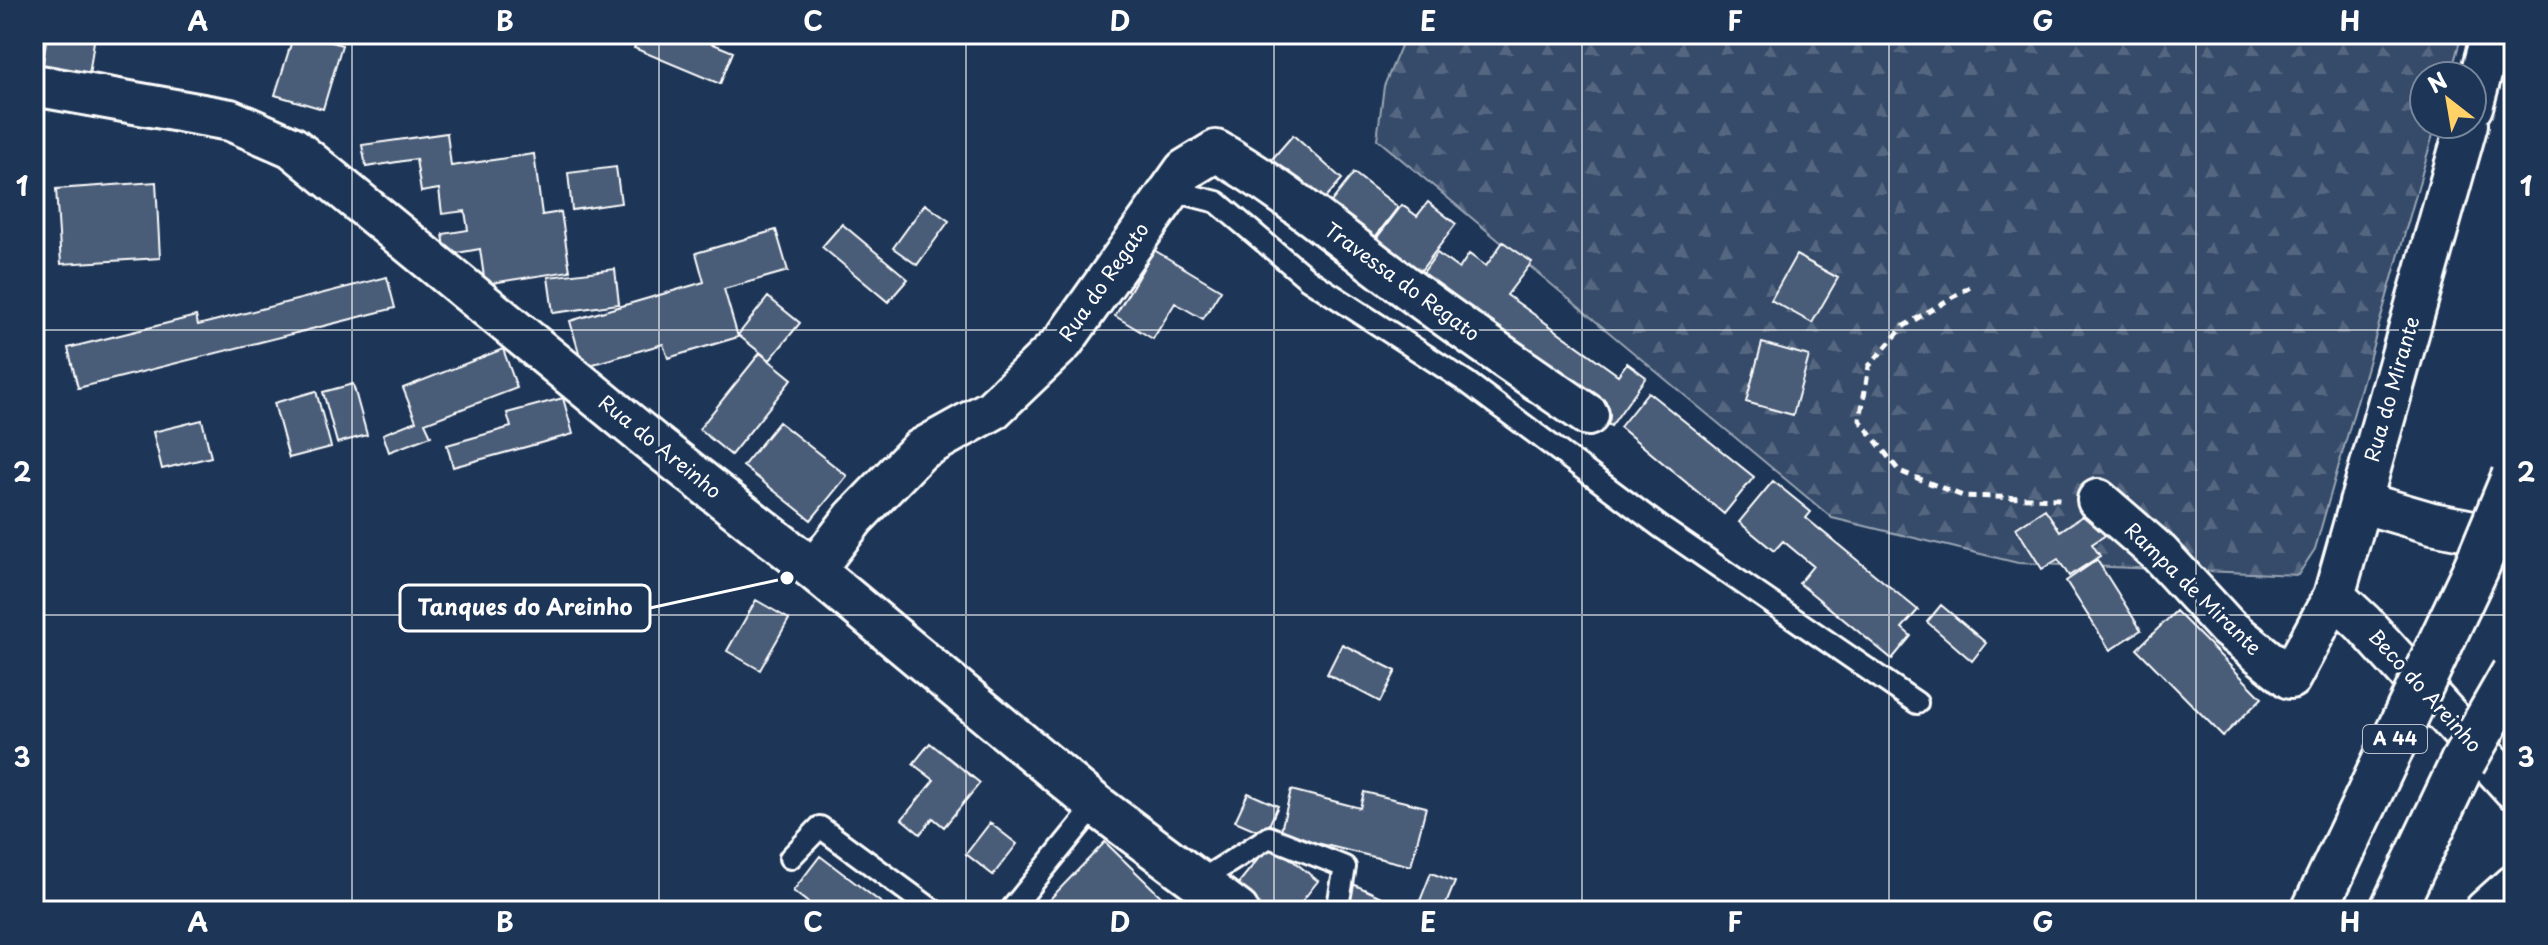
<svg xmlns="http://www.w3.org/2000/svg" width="2548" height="945" font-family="'Playpen Sans',sans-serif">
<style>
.forest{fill:url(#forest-firs);stroke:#9aa5b4;stroke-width:2}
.building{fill:#4a5d79;stroke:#fff;stroke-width:2}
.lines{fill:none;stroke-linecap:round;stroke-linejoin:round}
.service-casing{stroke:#fff;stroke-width:26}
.minor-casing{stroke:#fff;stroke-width:46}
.motorway-casing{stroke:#fff;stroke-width:50}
.path{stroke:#fff;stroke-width:5;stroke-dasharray:8 6;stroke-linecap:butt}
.service{stroke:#1d3557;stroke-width:20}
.minor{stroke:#1d3557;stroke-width:40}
.motorway{stroke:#1d3557;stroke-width:44}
.motorway-bridge-casing{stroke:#fff;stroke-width:50;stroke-linecap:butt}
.motorway-bridge{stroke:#1d3557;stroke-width:44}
.grid{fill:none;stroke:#fff;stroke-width:2;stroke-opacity:0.55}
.labels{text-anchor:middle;stroke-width:6;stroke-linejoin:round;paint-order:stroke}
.shield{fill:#1d3557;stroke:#bbc2cd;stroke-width:2}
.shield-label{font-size:18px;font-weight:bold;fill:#fff}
.street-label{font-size:20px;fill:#fff;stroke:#1d3557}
.leader{fill:none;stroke:#fff;stroke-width:3}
.callout-dot{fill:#fff;stroke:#1d3557;stroke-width:3}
.callout{fill:#1d3557;stroke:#fff;stroke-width:3}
.callout-label{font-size:22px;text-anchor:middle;font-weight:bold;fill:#fff}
.neatline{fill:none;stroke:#fff;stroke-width:3}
.grid-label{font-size:26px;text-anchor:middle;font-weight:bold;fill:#fff}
</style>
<defs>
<pattern id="forest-firs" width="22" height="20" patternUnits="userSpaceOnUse" patternTransform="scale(2)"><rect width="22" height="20" fill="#364b69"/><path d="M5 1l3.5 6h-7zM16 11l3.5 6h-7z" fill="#546680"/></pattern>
</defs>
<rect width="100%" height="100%" fill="#1d3557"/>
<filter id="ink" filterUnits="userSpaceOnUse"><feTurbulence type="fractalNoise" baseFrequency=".0125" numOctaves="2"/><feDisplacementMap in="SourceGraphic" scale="16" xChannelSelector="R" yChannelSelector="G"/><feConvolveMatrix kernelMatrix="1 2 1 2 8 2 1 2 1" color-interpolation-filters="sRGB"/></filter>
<g filter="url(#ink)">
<!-- forest -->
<path class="forest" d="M 1406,34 L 2462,34 L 2450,76 L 2424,76 L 2424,124 L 2436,124 L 2315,549 L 2298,575 L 2018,563 L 1832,518 L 1377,139 L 1384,86 Z"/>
<!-- building -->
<path class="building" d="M 47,34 L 95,34 L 88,83 L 41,77 Z
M 294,34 L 305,34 L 342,45 L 323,109 L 275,95 Z
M 640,34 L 689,34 L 733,52 L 720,84 L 634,48 Z
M 447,133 L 451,166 L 534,154 L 542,215 L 561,212 L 570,271 L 485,284 L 480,249 L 446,255 L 443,234 L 468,230 L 465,211 L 442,214 L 439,189 L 421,192 L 416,159 L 366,167 L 362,145 Z
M 1293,135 L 1342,179 L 1316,209 L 1266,166 Z
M 616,167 L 621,203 L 572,210 L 568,173 Z
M 1354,173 L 1398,207 L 1366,249 L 1321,215 Z
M 156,182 L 160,258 L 61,264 L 56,189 Z
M 1428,202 L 1456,224 L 1413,281 L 1369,248 L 1402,205 L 1417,216 Z
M 925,204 L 949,221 L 917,265 L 893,248 Z
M 34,205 L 42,269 L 34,270 Z
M 842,224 L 908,279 L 888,302 L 822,247 Z
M 776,230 L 788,271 L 724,289 L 738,337 L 668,358 L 663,344 L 583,367 L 570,321 L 704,282 L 696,253 Z
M 1503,242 L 1532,262 L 1507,295 L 1618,375 L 1627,363 L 1646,377 L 1611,426 L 1415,284 L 1437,253 L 1459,269 L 1469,254 L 1486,266 Z
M 1154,250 L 1221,290 L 1203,319 L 1175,303 L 1153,339 L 1115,316 Z
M 1796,255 L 1838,278 L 1812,323 L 1771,300 Z
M 615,269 L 619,304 L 553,313 L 548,277 Z
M 387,277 L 395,308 L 78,388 L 68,348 L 196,316 L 198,325 Z
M 768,297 L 800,323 L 770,360 L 738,335 Z
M 1762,343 L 1809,356 L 1793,415 L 1746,402 Z
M 503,349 L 517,388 L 425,423 L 431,436 L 389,452 L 383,434 L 416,421 L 403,388 Z
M 760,353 L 792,379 L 731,455 L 699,429 Z
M 353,384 L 367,435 L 337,443 L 323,392 Z
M 316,391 L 331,447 L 289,458 L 274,403 Z
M 1648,392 L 1754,477 L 1724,514 L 1620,427 Z
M 563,398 L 573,434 L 453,467 L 447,445 L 511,427 L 507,413 Z
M 202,420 L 211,457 L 162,469 L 153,432 Z
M 779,422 L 847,476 L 811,520 L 743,466 Z
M 1773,481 L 1811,512 L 1806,518 L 1918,610 L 1902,628 L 1911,636 L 1892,659 L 1799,583 L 1813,566 L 1783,541 L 1774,551 L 1739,522 Z
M 2096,507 L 2112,531 L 2092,544 L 2100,556 L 2069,576 L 2058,559 L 2042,569 L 2016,528 L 2045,509 L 2060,531 Z
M 2097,560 L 2141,630 L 2110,650 L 2066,581 Z
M 756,600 L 789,619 L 760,670 L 727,651 Z
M 1941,605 L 1986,643 L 1972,661 L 1927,622 Z
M 2176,611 L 2262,698 L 2223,736 L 2137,649 Z
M 1342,644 L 1396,671 L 1380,702 L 1327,674 Z
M 930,743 L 980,783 L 944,827 L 933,818 L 920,834 L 902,819 L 934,780 L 913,764 Z
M 1291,790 L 1360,808 L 1364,792 L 1426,807 L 1411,866 L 1280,834 Z
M 1248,793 L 1278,806 L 1265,834 L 1235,821 Z
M 990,823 L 1017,844 L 993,875 L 966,854 Z
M 1105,842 L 1176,911 L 1058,911 L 1048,901 Z
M 1271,843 L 1318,881 L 1299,905 L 1306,911 L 1257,911 L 1232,891 Z
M 820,856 L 892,911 L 819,911 L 793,891 Z
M 1431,873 L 1455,882 L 1446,904 L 1462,911 L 1416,911 Z
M 1353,884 L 1390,901 L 1385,911 L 1342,910 Z
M 1392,902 L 1414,911 L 1388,911 Z"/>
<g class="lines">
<defs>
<path id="service" d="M 1170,190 L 1217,202 L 1308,279 L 1468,383 L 1662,528 L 1917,703
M 790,858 L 820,827 L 934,911
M 1198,882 L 1269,837 L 1345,867 L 1337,911
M 1010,911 L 1096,805"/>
<path id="minor" d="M 34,85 L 230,120 L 292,147 L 653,443 L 814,570 L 1096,805 L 1238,911
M 2472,107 L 2492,34
M 2098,500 L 2159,553 L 2228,628 L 2290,678 L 2334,596 L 2467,124
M 2360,502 L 2432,523 L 2514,539
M 814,570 L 854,518 L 920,450 L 992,410 L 1063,342 L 1185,170 L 1216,151 C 1280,187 1335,234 1394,278 C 1457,326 1523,370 1588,415
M 2334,596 L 2363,623 L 2514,789
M 2485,911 L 2514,885"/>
<path id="motorway" d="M 2392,911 L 2463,762"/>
</defs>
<!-- service casing -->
<use href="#service" class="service-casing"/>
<!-- minor casing -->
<use href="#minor" class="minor-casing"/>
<!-- motorway casing -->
<use href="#motorway" class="motorway-casing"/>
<!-- path -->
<path class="path" d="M 1970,287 L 1904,326 L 1869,366 L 1860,420 L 1899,471 L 1963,496 L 2061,499"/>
<!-- service -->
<use href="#service" class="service"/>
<!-- minor -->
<use href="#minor" class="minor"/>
<!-- motorway -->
<use href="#motorway" class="motorway"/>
<defs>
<path id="motorway-bridge" d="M 2463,762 L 2514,673
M 2314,911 L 2476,568 L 2514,477"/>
</defs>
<!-- motorway-bridge casing -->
<use href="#motorway-bridge" class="motorway-bridge-casing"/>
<!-- motorway-bridge -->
<use href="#motorway-bridge" class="motorway-bridge"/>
</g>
</g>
<!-- grid -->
<path class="grid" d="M 352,34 L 352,911M 659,34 L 659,911M 966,34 L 966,911M 1274,34 L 1274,911M 1582,34 L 1582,911M 1889,34 L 1889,911M 2196,34 L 2196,911M 34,330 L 2514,330M 34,615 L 2514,615"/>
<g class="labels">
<!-- shield labels -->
<rect class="shield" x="2363" y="725" width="64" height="28" rx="6"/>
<g class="shield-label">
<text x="2395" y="745">A 44</text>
</g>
<!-- street labels -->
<g class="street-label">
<text transform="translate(1104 282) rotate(-55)" y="7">Rua do Regato</text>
<text transform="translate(1402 282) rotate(36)" y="7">Travessa do Regato</text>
<text transform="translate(2392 389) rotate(-74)" y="7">Rua do Mirante</text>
<text transform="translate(660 447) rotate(39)" y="7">Rua do Areinho</text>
<text transform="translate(2193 589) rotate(44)" y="7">Rampa de Mirante</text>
<text transform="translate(2425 691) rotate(48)" y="7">Beco do Areinho</text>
</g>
</g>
<!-- callouts -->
<path class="leader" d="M787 578L650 608"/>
<circle class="callout-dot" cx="787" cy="578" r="8"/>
<rect class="callout" x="400" y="585" width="250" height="46" rx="8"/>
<g class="callout-label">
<text x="525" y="615">Tanques do Areinho</text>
</g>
<!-- margin -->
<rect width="2548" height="945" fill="none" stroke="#1d3557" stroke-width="88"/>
<!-- north arrow -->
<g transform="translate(2448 100) rotate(329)"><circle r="38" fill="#1d3557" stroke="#77869a" stroke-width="2"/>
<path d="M0-6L14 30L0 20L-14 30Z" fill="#ffd166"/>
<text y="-12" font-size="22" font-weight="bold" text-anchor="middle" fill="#ffffff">N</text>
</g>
<rect x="44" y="44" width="2460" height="857" class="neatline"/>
<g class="grid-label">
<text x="198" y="31">A</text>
<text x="505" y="31">B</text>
<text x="813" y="31">C</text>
<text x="1120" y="31">D</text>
<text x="1428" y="31">E</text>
<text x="1735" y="31">F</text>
<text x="2043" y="31">G</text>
<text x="2350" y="31">H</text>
<text x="22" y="196">1</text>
<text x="2526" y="196">1</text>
<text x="22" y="482">2</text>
<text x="2526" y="482">2</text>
<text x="22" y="767">3</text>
<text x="2526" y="767">3</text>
<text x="198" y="932">A</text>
<text x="505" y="932">B</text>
<text x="813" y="932">C</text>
<text x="1120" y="932">D</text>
<text x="1428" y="932">E</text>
<text x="1735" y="932">F</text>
<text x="2043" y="932">G</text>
<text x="2350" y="932">H</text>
</g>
</svg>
